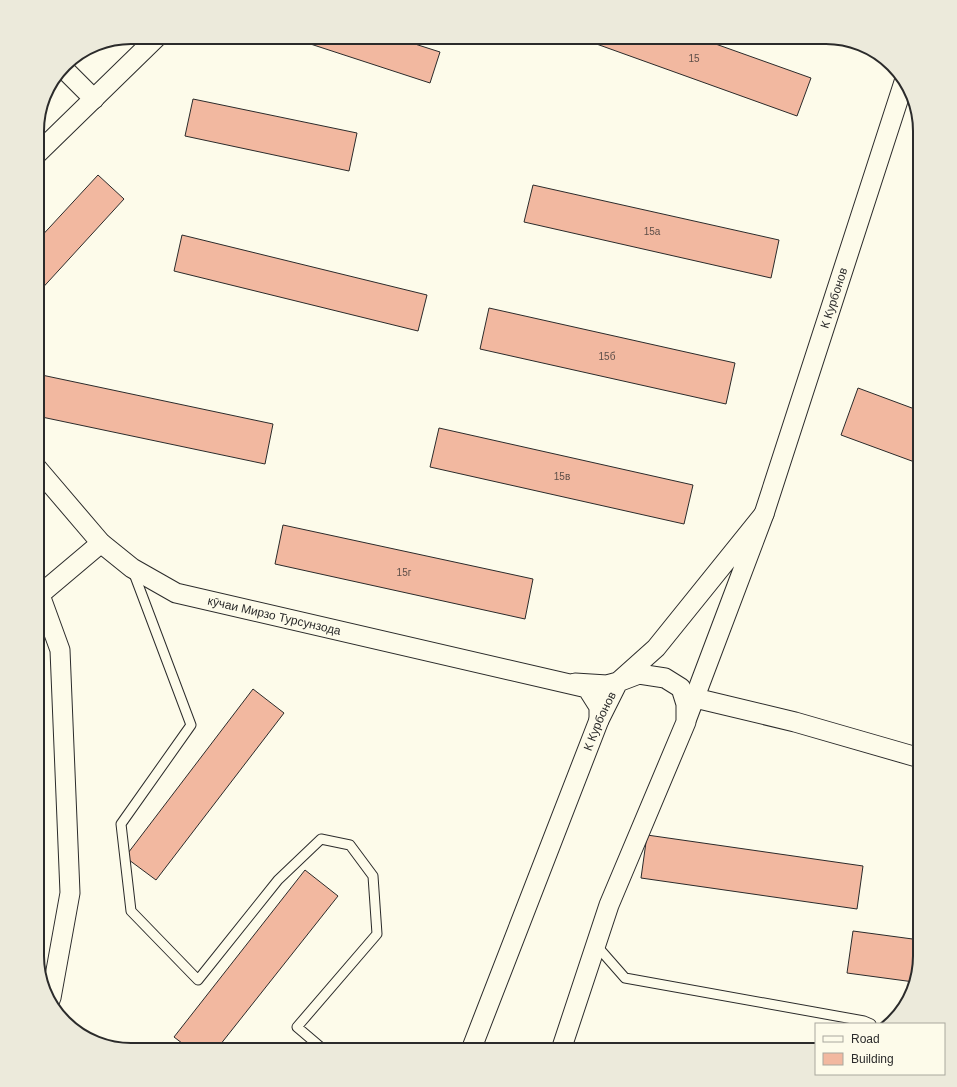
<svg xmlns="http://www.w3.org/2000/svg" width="957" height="1087" font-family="Helvetica,sans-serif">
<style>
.building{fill:#f2b8a0;stroke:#2b2b2b}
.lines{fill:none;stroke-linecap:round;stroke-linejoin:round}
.service-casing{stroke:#2b2b2b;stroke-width:11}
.minor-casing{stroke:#2b2b2b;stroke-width:21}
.service{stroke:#fdfbea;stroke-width:9}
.minor{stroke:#fdfbea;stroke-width:19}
.labels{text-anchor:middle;stroke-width:3;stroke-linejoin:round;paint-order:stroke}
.number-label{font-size:10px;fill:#5d4e48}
.street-label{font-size:12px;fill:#2b2b2b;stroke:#fdfbea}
.rim{fill:none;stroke:#2b2b2b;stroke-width:2}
</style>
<rect width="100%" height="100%" fill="#fdfbea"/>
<!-- building -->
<path class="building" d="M 289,37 L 393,37 L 440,52 L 430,83 Z
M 577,37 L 696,37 L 811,78 L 797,116 Z
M 193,99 L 357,133 L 349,171 L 185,136 Z
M 98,175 L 124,199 L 37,294 L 37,241 Z
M 533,185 L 779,240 L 771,278 L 524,222 Z
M 182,235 L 427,295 L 418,331 L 174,271 Z
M 489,308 L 735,363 L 726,404 L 480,349 Z
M 37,374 L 273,424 L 265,464 L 37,416 Z
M 858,388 L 920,411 L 920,464 L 841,435 Z
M 439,428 L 693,485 L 684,524 L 430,467 Z
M 283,525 L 533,579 L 525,619 L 275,564 Z
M 253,689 L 284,713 L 156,880 L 125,857 Z
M 647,835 L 863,866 L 857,909 L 641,878 Z
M 305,870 L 338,896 L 216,1050 L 191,1050 L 174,1037 Z
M 853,931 L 920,940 L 920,956 L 914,982 L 847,973 Z"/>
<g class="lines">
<defs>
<path id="service" d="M 133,571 L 191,725 L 121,824 L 131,911 L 198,980 L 278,880 L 321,839 L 350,845 L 373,876 L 377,934 L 297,1027 L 324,1050
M 596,945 L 625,978 L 864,1021 L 871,1024"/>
<g id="minor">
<path d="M 63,68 L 94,99"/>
<path d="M 37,154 L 157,37"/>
<path id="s1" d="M 37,468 L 101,543 L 132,568 L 176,593 L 587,688 L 599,707 L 599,720"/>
<path id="s2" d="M 764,514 L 904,82"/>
<path d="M 40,595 L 60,650 L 70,893 L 51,998"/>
<path d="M 37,597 L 101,543"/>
<path d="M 575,683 L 607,685 L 618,682 L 656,648 L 764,514 L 687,718"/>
<path d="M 695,698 L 795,722 L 920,758"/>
<path id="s3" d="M 471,1050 L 599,720 L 618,682 L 639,674 L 665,678 L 681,688 L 686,704 L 686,722 L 609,905 L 561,1050"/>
</g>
</defs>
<!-- service casing -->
<use href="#service" class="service-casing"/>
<!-- minor casing -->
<use href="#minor" class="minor-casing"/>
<!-- service -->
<use href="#service" class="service"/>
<!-- minor -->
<use href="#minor" class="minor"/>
</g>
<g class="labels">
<!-- number labels -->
<g class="number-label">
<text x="694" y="62">15</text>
<text x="652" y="235">15а</text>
<text x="607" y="360">15б</text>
<text x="562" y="480">15в</text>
<text x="404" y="576">15г</text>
</g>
<!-- street labels -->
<g class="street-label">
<text dy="4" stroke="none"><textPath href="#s2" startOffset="227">К Курбонов</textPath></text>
<text dy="4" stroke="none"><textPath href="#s1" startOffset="290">кӯчаи Мирзо Турсунзода</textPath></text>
<text dy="4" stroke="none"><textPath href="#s3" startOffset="353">К Курбонов</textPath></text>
</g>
</g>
<!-- crop -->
<path d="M0 0H957V1087H0ZM131 44H826A87 87 0 0 1 913 131V956A87 87 0 0 1 826 1043H131A87 87 0 0 1 44 956V131A87 87 0 0 1 131 44Z" fill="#eceadb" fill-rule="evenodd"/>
<path class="rim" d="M131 44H826A87 87 0 0 1 913 131V956A87 87 0 0 1 826 1043H131A87 87 0 0 1 44 956V131A87 87 0 0 1 131 44Z"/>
<!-- legend -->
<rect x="815" y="1023" width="130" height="52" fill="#fdfbea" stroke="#a9a89e"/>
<rect x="823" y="1036" width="20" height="6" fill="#fdfbea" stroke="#a9a89e"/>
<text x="851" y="1043" font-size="12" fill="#2b2b2b">Road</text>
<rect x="823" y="1053" width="20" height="12" fill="#f2b8a0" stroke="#a9a89e"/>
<text x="851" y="1063" font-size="12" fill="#2b2b2b">Building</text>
</svg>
